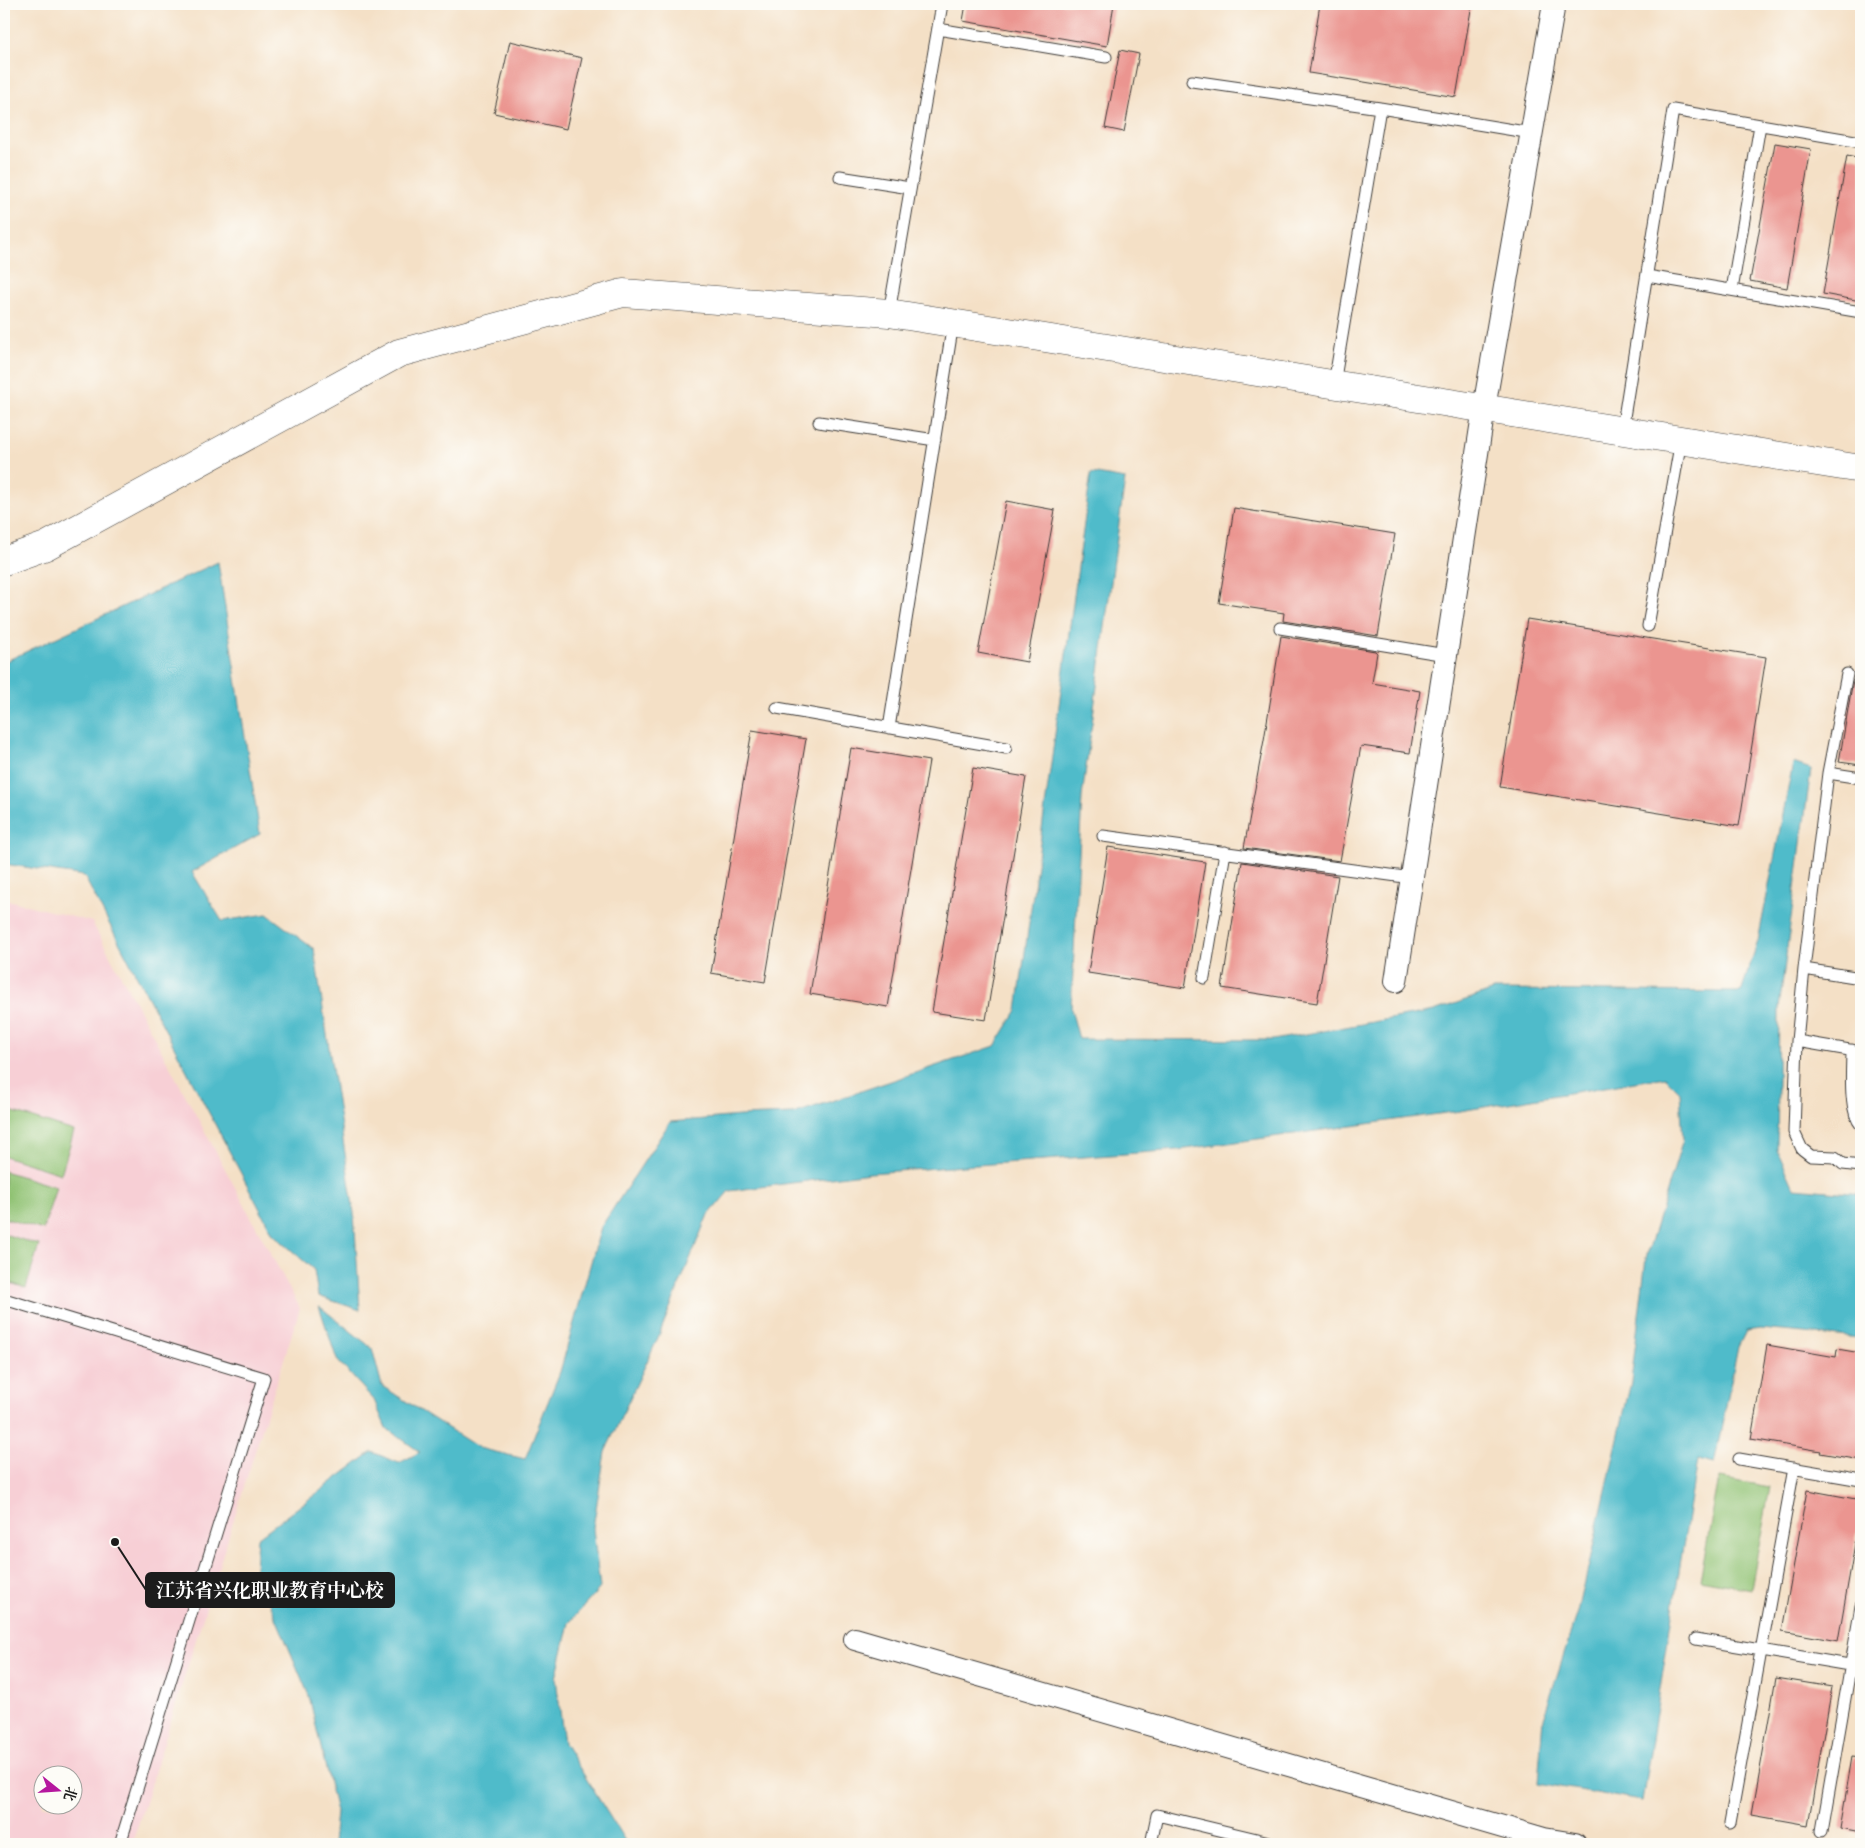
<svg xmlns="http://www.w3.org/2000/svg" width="1865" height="1848" font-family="Cardo,'Noto Serif SC',serif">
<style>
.built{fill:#f7cfd5;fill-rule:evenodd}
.green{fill:#90c273;stroke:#566f48}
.water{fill:#4fbbca;stroke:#366c73}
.building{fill:#eb9590}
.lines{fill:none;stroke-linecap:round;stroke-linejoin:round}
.lane-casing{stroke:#3c3936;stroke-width:13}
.street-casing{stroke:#3c3936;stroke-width:24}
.secondary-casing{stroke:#3c3936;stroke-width:29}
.lane{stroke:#fff;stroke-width:11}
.street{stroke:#fff;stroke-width:22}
.secondary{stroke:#fff;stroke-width:28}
.leader{fill:none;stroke:#1c1c1c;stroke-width:2}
.callout-dot{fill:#1c1c1c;stroke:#fdfcf7;stroke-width:2}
.callout{fill:#1c1c1c;stroke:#1c1c1c;stroke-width:2}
.callout-label{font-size:19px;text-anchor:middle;font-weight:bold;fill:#fff}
</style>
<rect width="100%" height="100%" fill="#fdfcf7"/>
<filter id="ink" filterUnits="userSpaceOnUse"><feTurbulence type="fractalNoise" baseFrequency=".02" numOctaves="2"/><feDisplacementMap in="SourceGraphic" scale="10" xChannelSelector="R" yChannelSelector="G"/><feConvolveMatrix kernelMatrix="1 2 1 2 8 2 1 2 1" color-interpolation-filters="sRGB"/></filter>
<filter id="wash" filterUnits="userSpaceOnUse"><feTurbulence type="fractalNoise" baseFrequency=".0096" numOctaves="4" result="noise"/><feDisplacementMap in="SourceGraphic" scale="20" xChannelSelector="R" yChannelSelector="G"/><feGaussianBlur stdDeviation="1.12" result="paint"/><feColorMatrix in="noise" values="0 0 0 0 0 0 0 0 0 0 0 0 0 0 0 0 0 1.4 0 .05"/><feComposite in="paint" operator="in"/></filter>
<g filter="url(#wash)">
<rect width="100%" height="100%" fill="#f4e0c6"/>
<!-- built -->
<path class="built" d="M 4,899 L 92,922 L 300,1308 L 132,1844 L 4,1844 ZM 42,1776 L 72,1776 L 72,1806 L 42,1806 Z"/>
<!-- green -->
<path class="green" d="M 4,1109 L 74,1131 L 61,1174 L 4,1156 Z
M 4,1171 L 56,1187 L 43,1230 L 4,1218 Z
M 4,1234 L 39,1245 L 26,1288 L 4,1281 Z
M 1719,1478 L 1770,1487 L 1751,1589 L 1700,1580 Z"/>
<!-- water -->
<path class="water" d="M 1091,473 L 1125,479 L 1082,797 L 1071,1009 L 1079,1039 L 1273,1040 L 1434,1011 L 1494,990 L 1741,992 L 1758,941 L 1793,763 L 1811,769 L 1779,1008 L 1777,1150 L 1794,1188 L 1861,1194 L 1861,1338 L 1760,1329 L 1746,1331 L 1738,1347 L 1714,1464 L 1697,1460 L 1642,1801 L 1538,1783 L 1543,1718 L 1578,1612 L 1631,1382 L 1646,1258 L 1683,1140 L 1680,1092 L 1665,1077 L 1460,1111 L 1178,1150 L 870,1173 L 729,1191 L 707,1217 L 657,1340 L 605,1452 L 593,1528 L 600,1588 L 569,1623 L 556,1678 L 564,1743 L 627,1844 L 333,1844 L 336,1812 L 309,1696 L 255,1568 L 257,1538 L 372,1452 L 399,1463 L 420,1452 L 386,1428 L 374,1400 L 337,1360 L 319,1306 L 372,1348 L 382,1386 L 479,1448 L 525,1459 L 560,1372 L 601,1227 L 670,1122 L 740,1116 L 793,1114 L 995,1046 L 1017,1010 Z
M 218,562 L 260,834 L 192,872 L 222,921 L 267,914 L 314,949 L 354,1213 L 360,1310 L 318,1296 L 314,1270 L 273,1234 L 84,876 L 4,864 L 4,662 Z"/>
<g id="blocks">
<!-- building -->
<path class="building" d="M 966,4 L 1114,4 L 1107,46 L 963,21 Z
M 1320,4 L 1472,4 L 1456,97 L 1309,73 Z
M 510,41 L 582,58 L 566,129 L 494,113 Z
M 1120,50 L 1139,54 L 1124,132 L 1105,128 Z
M 1775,143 L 1811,149 L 1787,288 L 1750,281 Z
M 1847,156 L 1861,159 L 1861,301 L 1823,294 Z
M 1006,501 L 1055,510 L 1027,662 L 978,653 Z
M 1234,508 L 1395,534 L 1378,636 L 1283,621 L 1284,613 L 1219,603 Z
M 1527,619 L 1766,657 L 1739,826 L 1500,787 Z
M 1281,636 L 1375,651 L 1377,653 L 1372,683 L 1420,691 L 1410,753 L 1361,746 L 1340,861 L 1244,848 L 1264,740 Z
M 1853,680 L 1861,681 L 1861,765 L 1839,762 Z
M 752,730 L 806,739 L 765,982 L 711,973 Z
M 851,748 L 929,761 L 888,1007 L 810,994 Z
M 973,768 L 1026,777 L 986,1020 L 932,1012 Z
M 1108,847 L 1205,862 L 1185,988 L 1088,973 Z
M 1242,862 L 1338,876 L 1317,1003 L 1222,988 Z
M 1767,1345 L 1836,1357 L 1837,1349 L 1861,1353 L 1861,1460 L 1820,1453 L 1821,1451 L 1751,1439 Z
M 1807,1490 L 1861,1500 L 1861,1509 L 1838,1641 L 1782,1631 Z
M 1776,1678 L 1832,1687 L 1808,1825 L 1752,1815 Z
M 1852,1757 L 1861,1758 L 1861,1833 L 1840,1829 Z"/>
</g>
</g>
<g filter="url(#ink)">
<use href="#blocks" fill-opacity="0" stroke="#3c3936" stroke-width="1"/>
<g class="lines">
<defs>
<path id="lane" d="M 938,29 L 1106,57
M 1192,81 L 1380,108 L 1532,133
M 840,177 L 910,188
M 1647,276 L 1861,312
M 1732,290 L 1760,125
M 889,313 L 942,4
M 1334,384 L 1380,108
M 819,422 L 935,440
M 1622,430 L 1673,110 L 1861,142
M 1648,626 L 1681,440
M 1280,628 L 1446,655
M 1847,674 L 1828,773 L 1804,969 L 1797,1041 L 1794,1132 L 1802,1149 L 1811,1156 L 1835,1157 L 1843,1164 L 1861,1166
M 777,708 L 1006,748
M 889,728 L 953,323
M 1828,773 L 1861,778
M 1103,836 L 1412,878
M 1804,969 L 1861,978
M 1204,978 L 1225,852
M 1797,1041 L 1861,1052
M 1852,1050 C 1852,1070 1848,1110 1861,1125
M 4,1299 L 264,1378 L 120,1844
M 1739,1459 L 1861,1480
M 1696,1639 L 1861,1667
M 1730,1823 L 1794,1468
M 1822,1831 L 1861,1606
M 1151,1844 L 1157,1815 L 1277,1844"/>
<path id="street" d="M 1396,981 L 1484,408 L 1554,4
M 855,1639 L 1544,1839 L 1575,1844"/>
<path id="secondary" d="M 4,561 L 46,546 L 399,353 L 623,293 L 889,313 L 1861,469"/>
</defs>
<!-- lane casing -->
<use href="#lane" class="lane-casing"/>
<!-- street casing -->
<use href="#street" class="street-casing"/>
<!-- secondary casing -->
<use href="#secondary" class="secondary-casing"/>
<!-- lane -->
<use href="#lane" class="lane"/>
<!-- street -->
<use href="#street" class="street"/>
<!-- secondary -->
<use href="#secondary" class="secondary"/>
</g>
</g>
<!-- callouts -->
<path class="leader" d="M115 1542L146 1590"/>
<circle class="callout-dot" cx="115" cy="1542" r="5"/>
<rect class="callout" x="146" y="1573" width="248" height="34" rx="5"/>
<g class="callout-label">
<text x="270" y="1597">江苏省兴化职业教育中心校</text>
</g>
<!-- margin -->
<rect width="1865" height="1848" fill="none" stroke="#fdfcf7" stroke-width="20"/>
<!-- north arrow -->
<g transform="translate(58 1790) rotate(107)"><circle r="24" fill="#fdfcf7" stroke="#a3a29f"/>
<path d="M0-4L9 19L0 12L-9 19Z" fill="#b5179e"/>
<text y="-8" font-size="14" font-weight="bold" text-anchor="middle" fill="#1c1c1c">北</text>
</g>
</svg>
